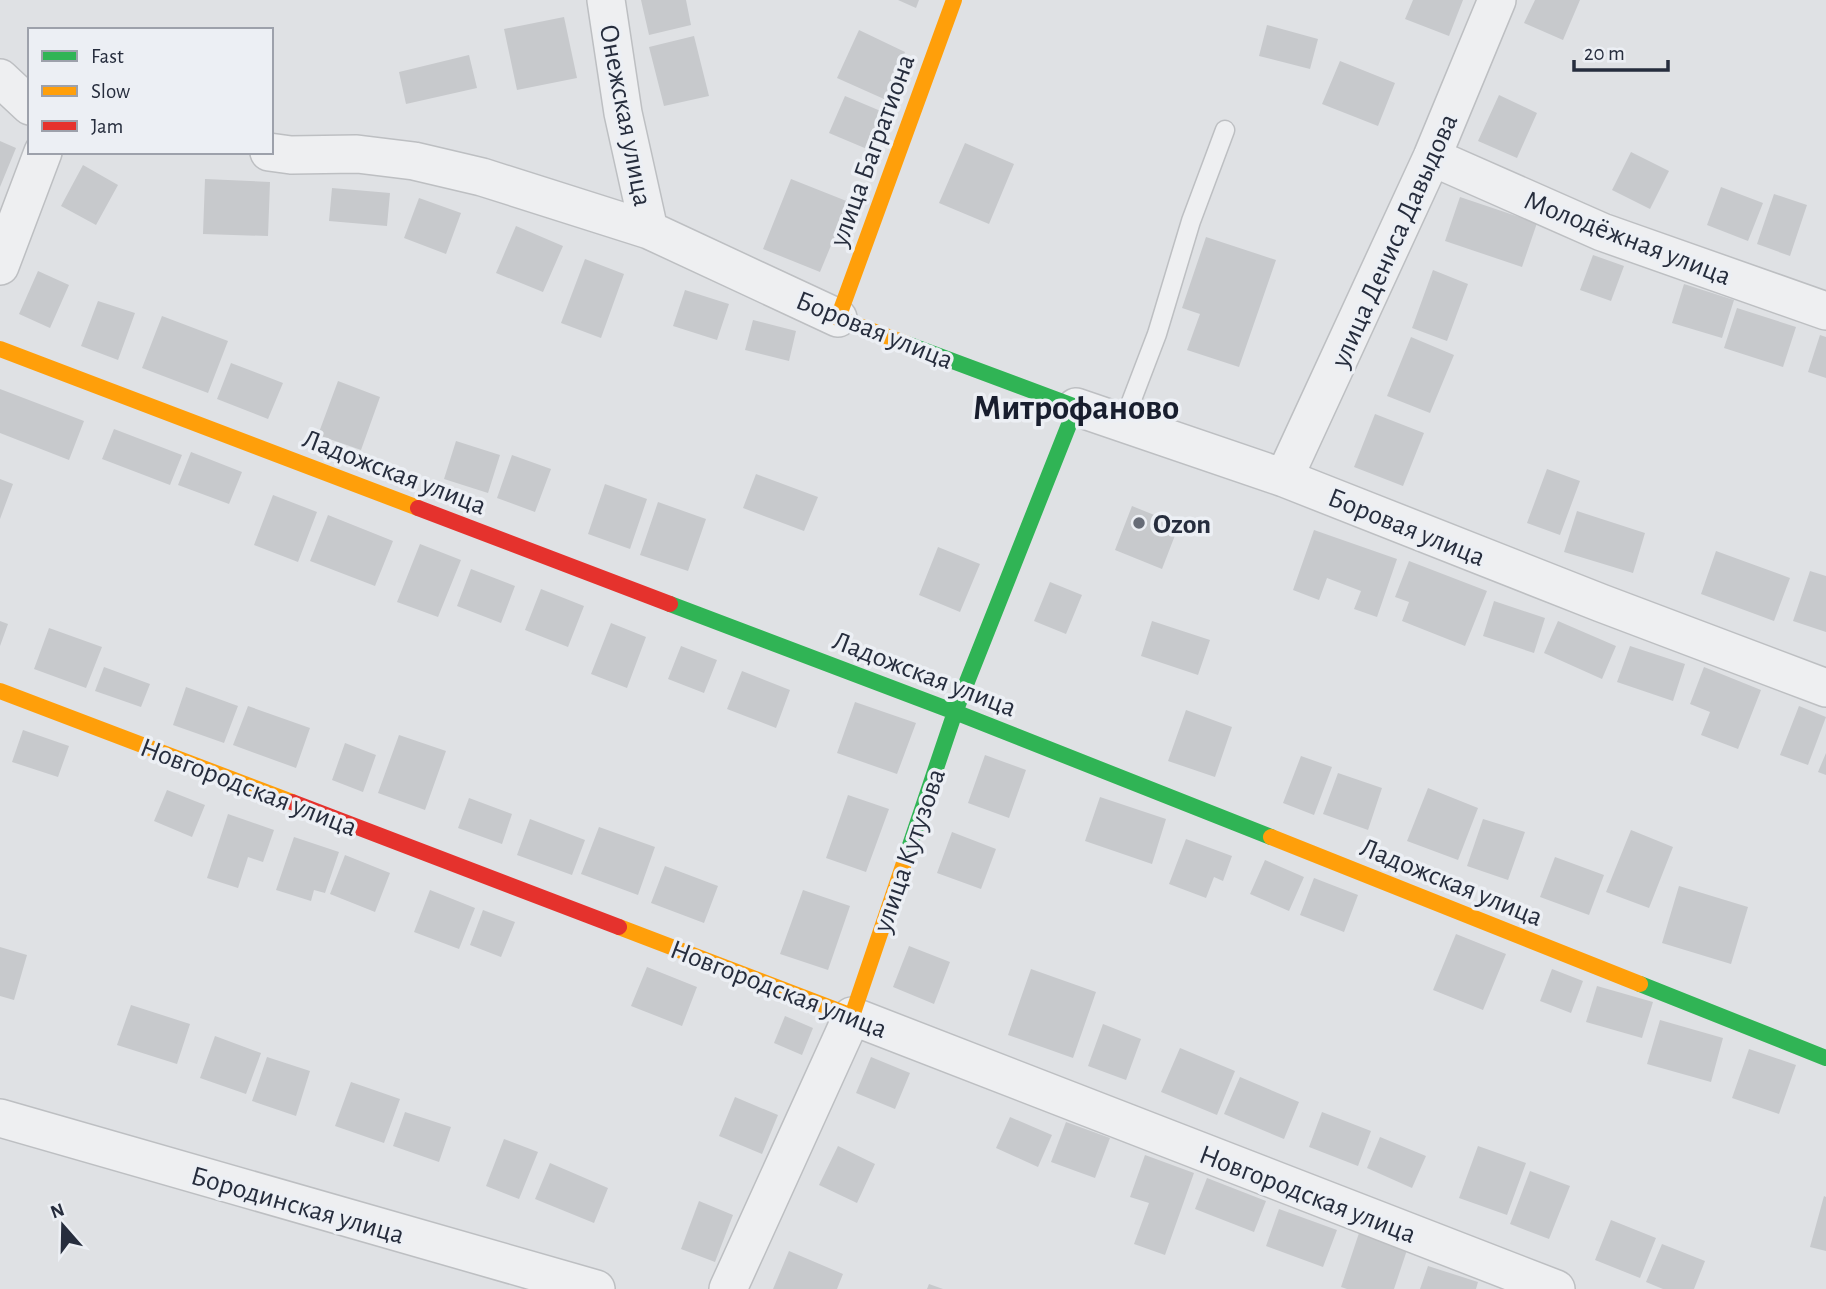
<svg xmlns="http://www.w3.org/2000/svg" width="1826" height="1289" font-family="'Alegreya Sans',sans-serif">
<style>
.building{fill:#c7c9cc}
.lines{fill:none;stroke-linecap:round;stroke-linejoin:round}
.lane-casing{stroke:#bdbfc2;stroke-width:21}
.street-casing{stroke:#bdbfc2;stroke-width:40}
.lane{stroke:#eeeff1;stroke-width:18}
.street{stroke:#eeeff1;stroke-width:37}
.fast{stroke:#30b455;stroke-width:16}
.slow{stroke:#ff9f0a;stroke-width:16}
.jam{stroke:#e5322d;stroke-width:16}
.poi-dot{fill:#676c77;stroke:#eceff4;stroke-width:2.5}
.labels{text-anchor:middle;stroke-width:7;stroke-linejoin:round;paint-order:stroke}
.street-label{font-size:28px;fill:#262d3d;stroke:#eceff4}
.poi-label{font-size:28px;font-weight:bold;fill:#262d3d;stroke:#eceff4;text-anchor:start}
.district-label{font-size:35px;font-weight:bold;fill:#181e2e;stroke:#eceff4}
</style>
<rect width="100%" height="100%" fill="#dfe1e4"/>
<!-- building -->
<path class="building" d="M 641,0 L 686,0 L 691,25 L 649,35 Z
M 898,0 L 919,0 L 916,8 Z
M 1413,0 L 1463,0 L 1449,36 L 1405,19 Z
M 1535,0 L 1580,0 L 1563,40 L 1524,23 Z
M 564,17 L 577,78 L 517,90 L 504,29 Z
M 1267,25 L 1318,39 L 1310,69 L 1259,56 Z
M 859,30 L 905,52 L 884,99 L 837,78 Z
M 694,36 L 709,96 L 664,106 L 649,47 Z
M 469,55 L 477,88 L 406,104 L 399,72 Z
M 1340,61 L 1395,83 L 1378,126 L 1322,104 Z
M 1499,95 L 1537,113 L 1517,158 L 1478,141 Z
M 845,96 L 883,112 L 867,149 L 829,133 Z
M 0,141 L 16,148 L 0,187 Z
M 965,143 L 1014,164 L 989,224 L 939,203 Z
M 1631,152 L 1669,171 L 1650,209 L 1612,190 Z
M 83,165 L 118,185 L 96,225 L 61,206 Z
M 205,179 L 270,182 L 268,236 L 203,234 Z
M 791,179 L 849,202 L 820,272 L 763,249 Z
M 1721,187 L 1763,203 L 1748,241 L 1707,225 Z
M 332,188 L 390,193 L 387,226 L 329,221 Z
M 1774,194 L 1807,205 L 1790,256 L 1757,244 Z
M 1460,197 L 1537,223 L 1522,267 L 1445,241 Z
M 419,198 L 461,213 L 446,254 L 404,238 Z
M 516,226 L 563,246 L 543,292 L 496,273 Z
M 1206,237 L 1276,260 L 1239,367 L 1187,350 L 1200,314 L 1182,308 Z
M 1593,255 L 1624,266 L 1611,301 L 1580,290 Z
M 585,259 L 624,274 L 601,338 L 561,323 Z
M 1433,270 L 1468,284 L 1447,341 L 1412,328 Z
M 38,271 L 69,285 L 50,328 L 19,314 Z
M 1684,284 L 1734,300 L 1722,338 L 1672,323 Z
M 685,290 L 729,304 L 717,340 L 673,326 Z
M 98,301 L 135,313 L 118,360 L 81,346 Z
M 1737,308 L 1796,327 L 1783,367 L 1724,348 Z
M 162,316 L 228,341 L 208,393 L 142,368 Z
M 753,320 L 796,331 L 789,361 L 745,350 Z
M 1820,335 L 1826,337 L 1826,378 L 1808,372 Z
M 1411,337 L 1454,355 L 1430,413 L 1387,396 Z
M 231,363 L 283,383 L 268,419 L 217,399 Z
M 338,381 L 380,397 L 361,450 L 318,435 Z
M 0,389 L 84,421 L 69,460 L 0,433 Z
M 1375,414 L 1424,433 L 1403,486 L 1354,467 Z
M 114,429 L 182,455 L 170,485 L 102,459 Z
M 456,441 L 500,455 L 488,493 L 444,479 Z
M 191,452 L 242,472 L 229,504 L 178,485 Z
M 512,455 L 551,469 L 535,512 L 497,498 Z
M 1547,469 L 1580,481 L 1560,535 L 1527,523 Z
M 756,474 L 818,497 L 804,531 L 743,508 Z
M 0,479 L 13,484 L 0,519 Z
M 605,484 L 647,499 L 630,549 L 588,534 Z
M 273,495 L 317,512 L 298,562 L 254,545 Z
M 658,502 L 706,519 L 688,571 L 640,555 Z
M 1132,506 L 1179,525 L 1162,569 L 1115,550 Z
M 1577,511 L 1645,533 L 1633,573 L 1564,552 Z
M 328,515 L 393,541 L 375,586 L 310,561 Z
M 1314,530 L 1397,559 L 1377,617 L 1354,609 L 1361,591 L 1327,578 L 1319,600 L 1293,590 Z
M 420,544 L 461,560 L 438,617 L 397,602 Z
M 938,547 L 980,564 L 960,612 L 919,595 Z
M 1716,551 L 1790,578 L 1774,621 L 1701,594 Z
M 1409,561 L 1487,591 L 1465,646 L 1402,621 L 1409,602 L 1395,597 Z
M 471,569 L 515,586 L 501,623 L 457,606 Z
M 1810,571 L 1826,576 L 1826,632 L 1793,621 Z
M 1050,582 L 1082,595 L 1066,634 L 1034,621 Z
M 541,589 L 584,606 L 568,647 L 525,630 Z
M 1494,601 L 1545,618 L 1534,653 L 1483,636 Z
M 0,621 L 8,624 L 0,646 Z
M 1152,621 L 1210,640 L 1198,675 L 1141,656 Z
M 1558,621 L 1616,646 L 1602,679 L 1544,653 Z
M 611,623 L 646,637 L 627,688 L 591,674 Z
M 49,628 L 102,647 L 86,688 L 34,669 Z
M 681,646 L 717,660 L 704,693 L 668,679 Z
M 1630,646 L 1685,664 L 1673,701 L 1617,682 Z
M 104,667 L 150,684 L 141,707 L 95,691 Z
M 1704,667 L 1761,690 L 1738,749 L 1701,735 L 1710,712 L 1690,704 Z
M 742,671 L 790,690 L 776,728 L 727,709 Z
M 186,687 L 238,706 L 224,743 L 173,725 Z
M 855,702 L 916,723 L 897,774 L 837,753 Z
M 248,706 L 310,728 L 296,768 L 233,745 Z
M 1799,706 L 1826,717 L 1808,765 L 1780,755 Z
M 1186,710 L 1232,727 L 1215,777 L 1168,761 Z
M 23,730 L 69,746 L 58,777 L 12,762 Z
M 399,735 L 446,751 L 425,810 L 378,793 Z
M 345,743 L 376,755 L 363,792 L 332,780 Z
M 1826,753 L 1826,775 L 1818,772 Z
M 985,755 L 1026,770 L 1009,818 L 968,803 Z
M 1301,756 L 1332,767 L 1314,815 L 1283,803 Z
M 1338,773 L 1382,788 L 1368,830 L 1323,814 Z
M 1428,788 L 1478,808 L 1458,860 L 1407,841 Z
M 167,790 L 205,805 L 192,837 L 154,821 Z
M 848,795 L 889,809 L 866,872 L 826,858 Z
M 1100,797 L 1166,819 L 1152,864 L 1085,841 Z
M 469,798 L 512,814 L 502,844 L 458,828 Z
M 228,814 L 274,830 L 263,862 L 248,857 L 238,888 L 207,878 Z
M 530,819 L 585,840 L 572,875 L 517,855 Z
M 1483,819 L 1525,832 L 1508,880 L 1467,866 Z
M 599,827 L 655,847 L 638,895 L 581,874 Z
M 1631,830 L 1673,847 L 1649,908 L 1606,892 Z
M 952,832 L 996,849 L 981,889 L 937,873 Z
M 294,837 L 339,852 L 325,893 L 314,890 L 311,901 L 276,890 Z
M 1186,839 L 1232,856 L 1223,881 L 1214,877 L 1206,898 L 1169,884 Z
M 345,855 L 390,873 L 375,912 L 330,894 Z
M 1555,857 L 1604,875 L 1589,915 L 1540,897 Z
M 1265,860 L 1304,877 L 1289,911 L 1250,894 Z
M 665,866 L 718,886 L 704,923 L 651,903 Z
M 1314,878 L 1358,895 L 1344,932 L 1300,915 Z
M 1679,886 L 1748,907 L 1731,964 L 1662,943 Z
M 430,890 L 475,908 L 459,949 L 414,932 Z
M 803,890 L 850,906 L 828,970 L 780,954 Z
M 483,910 L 515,922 L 501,957 L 470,945 Z
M 1456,934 L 1506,954 L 1483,1010 L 1433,990 Z
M 909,946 L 950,962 L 934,1004 L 893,987 Z
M 0,947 L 27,955 L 14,1000 L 0,996 Z
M 647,967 L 697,987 L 682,1026 L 631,1006 Z
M 1031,969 L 1096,992 L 1073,1058 L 1008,1035 Z
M 1552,969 L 1583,981 L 1571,1013 L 1540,1001 Z
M 1597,986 L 1653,1002 L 1642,1038 L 1586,1022 Z
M 131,1005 L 190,1024 L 177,1064 L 117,1045 Z
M 785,1016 L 813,1028 L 802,1055 L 774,1043 Z
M 1660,1020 L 1723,1038 L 1711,1082 L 1647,1064 Z
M 1103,1024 L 1141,1039 L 1126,1080 L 1088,1066 Z
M 215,1036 L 261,1053 L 246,1094 L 200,1078 Z
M 1180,1048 L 1235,1071 L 1217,1115 L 1161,1092 Z
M 1749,1049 L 1796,1065 L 1779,1114 L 1732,1098 Z
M 267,1057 L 310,1071 L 296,1116 L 252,1101 Z
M 871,1057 L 910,1073 L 895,1109 L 856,1093 Z
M 1240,1077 L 1299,1102 L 1284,1139 L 1224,1114 Z
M 351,1082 L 400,1099 L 384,1143 L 335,1126 Z
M 735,1097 L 778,1115 L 762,1154 L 719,1136 Z
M 405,1112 L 451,1127 L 439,1162 L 393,1146 Z
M 1322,1112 L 1371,1131 L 1358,1166 L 1309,1147 Z
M 1010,1117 L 1052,1135 L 1038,1167 L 996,1148 Z
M 1066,1122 L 1110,1138 L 1095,1178 L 1051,1162 Z
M 1380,1137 L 1426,1156 L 1412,1188 L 1367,1168 Z
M 504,1139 L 538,1152 L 519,1199 L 486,1186 Z
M 838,1146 L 875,1164 L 857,1203 L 819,1185 Z
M 1478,1146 L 1526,1163 L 1507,1215 L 1459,1198 Z
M 1145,1155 L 1194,1173 L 1165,1255 L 1134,1244 L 1149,1203 L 1130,1197 Z
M 550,1163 L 608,1188 L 594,1223 L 535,1199 Z
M 1530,1171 L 1570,1186 L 1549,1239 L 1510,1224 Z
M 1207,1178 L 1266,1201 L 1254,1232 L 1195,1209 Z
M 1824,1196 L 1826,1197 L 1826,1251 L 1810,1247 Z
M 699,1201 L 733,1215 L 715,1262 L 681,1249 Z
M 1279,1209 L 1337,1230 L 1323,1267 L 1266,1246 Z
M 1611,1220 L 1656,1238 L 1640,1278 L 1595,1260 Z
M 1359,1233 L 1407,1250 L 1394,1289 L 1347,1289 L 1341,1287 Z
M 1662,1244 L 1705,1261 L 1694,1289 L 1663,1289 L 1646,1282 Z
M 789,1251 L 843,1274 L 837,1289 L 773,1289 Z
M 1428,1266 L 1478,1282 L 1476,1289 L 1420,1289 Z
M 929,1284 L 943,1289 L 927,1289 Z"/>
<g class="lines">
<defs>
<path id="lane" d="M 1123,423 L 1157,334 L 1191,221 L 1225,130"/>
<path id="street" d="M 606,0 L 623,113 L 649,230
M 0,78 L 30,106
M 269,152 L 291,155 L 357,154 L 414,161 L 482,177 L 649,230 L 838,318
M 1432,157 L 1602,232 L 1826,311
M 0,266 L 43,152
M 1076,407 L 1284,478 L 1601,603 L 1826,688
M 1284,478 L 1432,157 L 1497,0
M 0,1118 L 596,1289
M 728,1289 L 852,1016 L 1556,1289"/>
</defs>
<!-- lane casing -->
<use href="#lane" class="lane-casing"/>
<!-- street casing -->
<use href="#street" class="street-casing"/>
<!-- lane -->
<use href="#lane" class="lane"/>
<!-- street -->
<use href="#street" class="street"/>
<!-- fast -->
<path class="fast" d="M 670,604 L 955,712 L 1271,837
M 904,863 L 955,712 L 1076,407 L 907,344
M 1640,984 L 1826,1058"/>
<!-- slow -->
<path class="slow" d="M 907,344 L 838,318 L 954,0
M 0,349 L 418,508
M 0,691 L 292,802
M 1271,837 L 1640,984
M 619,927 L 852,1016 L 904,863"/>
<!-- jam -->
<path class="jam" d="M 418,508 L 670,604
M 292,802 L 619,927"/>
</g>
<!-- markers -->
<circle class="poi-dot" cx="1139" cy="523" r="7"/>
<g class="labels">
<!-- street labels -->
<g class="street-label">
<text transform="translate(627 115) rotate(79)" y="10">Онежская улица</text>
<text transform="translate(871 150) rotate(-70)" y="10">улица Багратиона</text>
<text transform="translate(1628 237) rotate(21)" y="10">Молодёжная улица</text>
<text transform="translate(1393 240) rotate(-66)" y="10">улица Дениса Давыдова</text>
<text transform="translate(875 329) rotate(22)" y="10">Боровая улица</text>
<text transform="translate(395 471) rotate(21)" y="10">Ладожская улица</text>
<text transform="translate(1407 526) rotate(22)" y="10">Боровая улица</text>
<text transform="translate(925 673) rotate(21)" y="10">Ладожская улица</text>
<text transform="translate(249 786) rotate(21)" y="10">Новгородская улица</text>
<text transform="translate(908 850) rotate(-71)" y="10">улица Кутузова</text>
<text transform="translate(1452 881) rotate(22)" y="10">Ладожская улица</text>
<text transform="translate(779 988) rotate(21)" y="10">Новгородская улица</text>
<text transform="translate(1308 1193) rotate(21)" y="10">Новгородская улица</text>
<text transform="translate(298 1204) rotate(16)" y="10">Бородинская улица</text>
</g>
<!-- poi labels -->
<g class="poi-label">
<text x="1153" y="533">Ozon</text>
</g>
<!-- district labels -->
<g class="district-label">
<text x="1076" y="419">Митрофаново</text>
</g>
</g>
<!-- legend -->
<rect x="28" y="28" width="245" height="126" fill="#eceff4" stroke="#9da1ab" stroke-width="2"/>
<rect x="42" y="51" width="35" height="10" fill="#30b455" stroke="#9da1ab" stroke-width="2"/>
<text x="91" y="63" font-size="21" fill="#262d3d">Fast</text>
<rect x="42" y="86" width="35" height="10" fill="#ff9f0a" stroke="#9da1ab" stroke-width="2"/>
<text x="91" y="98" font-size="21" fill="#262d3d">Slow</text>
<rect x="42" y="121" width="35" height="10" fill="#e5322d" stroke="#9da1ab" stroke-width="2"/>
<text x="91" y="133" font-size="21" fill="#262d3d">Jam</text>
<!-- north arrow -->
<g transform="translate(63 1226) rotate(340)" stroke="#eceff4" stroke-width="5" paint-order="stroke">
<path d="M0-5L12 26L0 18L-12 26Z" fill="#262d3d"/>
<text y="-10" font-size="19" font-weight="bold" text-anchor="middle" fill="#262d3d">N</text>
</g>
<!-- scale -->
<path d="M1574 60v10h94v-10" fill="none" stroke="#262d3d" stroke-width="3.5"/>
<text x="1584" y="60" font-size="21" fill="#262d3d" stroke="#eceff4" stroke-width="5" paint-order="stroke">20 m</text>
</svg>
